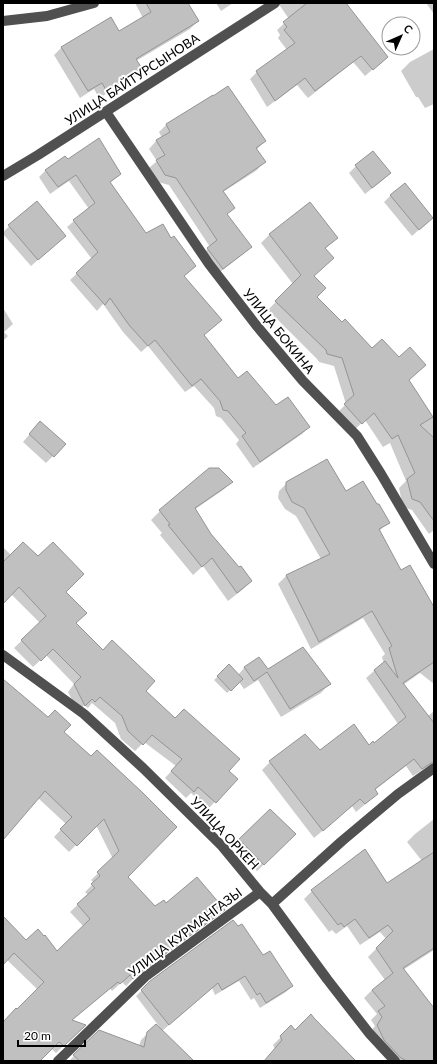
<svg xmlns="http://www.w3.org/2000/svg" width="437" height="1064" font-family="Lato,sans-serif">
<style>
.shadow{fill:#0003}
.building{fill:#c0c0c0;stroke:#949494}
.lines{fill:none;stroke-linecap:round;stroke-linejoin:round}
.minor{stroke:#505050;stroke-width:10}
.labels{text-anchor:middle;stroke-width:4;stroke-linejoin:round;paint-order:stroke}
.street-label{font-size:13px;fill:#000;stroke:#fff}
</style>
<rect width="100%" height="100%" fill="#fff"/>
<!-- shadow -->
<path class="shadow" d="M 135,3 L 187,3 L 198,21 L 190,29 L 136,61 L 141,70 L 134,78 L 99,98 L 94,89 L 80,98 L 54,55 L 61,48 L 110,18 L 119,33 L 143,18 Z
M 216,3 L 233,3 L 221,11 Z
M 278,3 L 345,3 L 387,57 L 365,76 L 353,62 L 308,98 L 297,85 L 267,107 L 250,79 L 257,72 L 287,50 L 278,38 L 280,35 L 277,30 L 289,19 Z
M 426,3 L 434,3 L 434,14 Z
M 434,49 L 434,104 L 425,108 L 418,97 L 416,97 L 401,71 L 410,62 Z
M 212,96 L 265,141 L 256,150 L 264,162 L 257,170 L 223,192 L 233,208 L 226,215 L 251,247 L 243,254 L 215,276 L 200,256 L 210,247 L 169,185 L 158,182 L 149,168 L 157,161 L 149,149 L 156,141 L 162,138 L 159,132 L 166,125 Z
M 373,152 L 389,173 L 383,180 L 365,194 L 349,173 L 356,166 Z
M 67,160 L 120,174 L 110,183 L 146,235 L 171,240 L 195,266 L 183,277 L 203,336 L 238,380 L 276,407 L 309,427 L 302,434 L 253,468 L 236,444 L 239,440 L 221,418 L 216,416 L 214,408 L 194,386 L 185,392 L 148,346 L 141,352 L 123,332 L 103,304 L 97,311 L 70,280 L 92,259 L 67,227 L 74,221 L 89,209 L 69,181 L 50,194 L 39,177 L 46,170 Z
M 391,195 L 432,218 L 412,236 L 384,202 Z
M 36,202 L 58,242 L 31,266 L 3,234 L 3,232 Z
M 310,203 L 337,238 L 325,249 L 312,276 L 316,297 L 342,323 L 408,380 L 434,420 L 434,530 L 429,534 L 412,510 L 403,507 L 399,488 L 406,481 L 390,443 L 383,447 L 365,420 L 353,431 L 336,414 L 346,404 L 334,366 L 319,362 L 317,359 L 268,310 L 293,284 L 261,243 L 269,235 Z
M 3,308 L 13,324 L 4,332 L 8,336 L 3,341 Z
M 34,429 L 65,444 L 46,463 L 23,442 Z
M 210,469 L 231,482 L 223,490 L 194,510 L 210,535 L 251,581 L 242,590 L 228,601 L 203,566 L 193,575 L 160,535 L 162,533 L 151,520 L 160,511 Z
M 287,483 L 345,493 L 377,506 L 389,522 L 379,531 L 401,572 L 434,609 L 434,684 L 420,673 L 403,685 L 427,717 L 434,711 L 434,762 L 413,776 L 406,766 L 375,790 L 377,794 L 369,801 L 356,812 L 352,806 L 314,838 L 262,770 L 270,762 L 305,735 L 320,751 L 369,746 L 374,744 L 398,724 L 366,678 L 374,671 L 384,664 L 382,657 L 385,654 L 363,618 L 311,649 L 278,584 L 286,576 L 321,559 L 296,516 L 285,509 L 278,498 L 279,491 Z
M 3,547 L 11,555 L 65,592 L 75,623 L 236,780 L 208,809 L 191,793 L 186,798 L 165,778 L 176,766 L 144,742 L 135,751 L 121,739 L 115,723 L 92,703 L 88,708 L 84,705 L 78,712 L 68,692 L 74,684 L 46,655 L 33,667 L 14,648 L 40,623 L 11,594 L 3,603 Z
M 259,658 L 268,670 L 329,684 L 321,693 L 281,717 L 258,680 L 244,689 L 239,682 L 227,693 L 214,680 L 229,666 L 238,675 L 244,668 Z
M 3,680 L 91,757 L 127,877 L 155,907 L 166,904 L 223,910 L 216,917 L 134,978 L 126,986 L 122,982 L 112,991 L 110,988 L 71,1021 L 84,1026 L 56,1053 L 51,1048 L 39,1061 L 3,1061 L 3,1023 L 17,1011 L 37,989 L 3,956 L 3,950 L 26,941 L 57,953 L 84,927 L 70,912 L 88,895 L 85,892 L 94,883 L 91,880 L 113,859 L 96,825 L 69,852 L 54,837 L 66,824 L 38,798 L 3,838 Z
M 270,810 L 295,834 L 257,871 L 233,846 Z
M 434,819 L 434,950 L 403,970 L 434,1009 L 434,1061 L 388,1061 L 376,1048 L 369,1033 L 375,1026 L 371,1020 L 377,1014 L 364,998 L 372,990 L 385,980 L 368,957 L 386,939 L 380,932 L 360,945 L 347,926 L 336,934 L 332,930 L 329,932 L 304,899 L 312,891 L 365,851 L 387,885 L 422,861 L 407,842 L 415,834 Z
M 262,957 L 292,986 L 286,992 L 260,1008 L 254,998 L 251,1000 L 239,981 L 215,995 L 212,988 L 162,1031 L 186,1061 L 69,1061 L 99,1031 L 139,1046 L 141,1040 L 148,1033 L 161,1029 L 136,996 L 151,982 Z
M 291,1027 L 295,1031 L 355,1061 L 264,1061 L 275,1049 L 273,1045 Z"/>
<!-- building -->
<path class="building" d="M 146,3 L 188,3 L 199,21 L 136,59 L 143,70 L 107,92 L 102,83 L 88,91 L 61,47 L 111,17 L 119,31 L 151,12 Z
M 307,3 L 346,3 L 388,57 L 373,70 L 361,56 L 315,91 L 305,78 L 275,101 L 256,71 L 295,43 L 284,30 L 287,27 L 283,22 Z
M 228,86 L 266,141 L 256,148 L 266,162 L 223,191 L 235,208 L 227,214 L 252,247 L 223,269 L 207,248 L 217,240 L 176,178 L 165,175 L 156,160 L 165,155 L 156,140 L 170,132 L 166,124 L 213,95 L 213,96 Z
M 99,138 L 121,174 L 110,182 L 146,233 L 163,224 L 171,238 L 174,236 L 196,266 L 184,276 L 222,320 L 204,335 L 238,378 L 247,371 L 276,405 L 288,397 L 310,427 L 260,462 L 242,436 L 246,433 L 228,411 L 223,410 L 220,401 L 201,379 L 192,386 L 155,340 L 148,346 L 129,325 L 110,298 L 105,305 L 76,273 L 98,252 L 73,220 L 95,203 L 76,175 L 58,187 L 45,170 L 65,156 L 68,159 Z
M 373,151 L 391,173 L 372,188 L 355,165 Z
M 405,183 L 433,218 L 419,230 L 390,195 Z
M 37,201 L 66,236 L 38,260 L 8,225 Z
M 310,202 L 338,238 L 325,248 L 334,258 L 314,276 L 326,288 L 317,297 L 342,322 L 345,319 L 372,348 L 382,339 L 399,357 L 410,347 L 426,365 L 409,380 L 433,417 L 420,425 L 434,438 L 434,521 L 420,502 L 412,499 L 407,479 L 415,473 L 398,435 L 392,439 L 374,413 L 362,424 L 344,404 L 354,395 L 342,358 L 327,354 L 326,350 L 275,301 L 301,275 L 269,234 Z
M 40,421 L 66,444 L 54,457 L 29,434 Z
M 327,459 L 346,491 L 363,481 L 377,504 L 379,504 L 390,523 L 379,529 L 401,570 L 410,565 L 434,607 L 434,662 L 403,683 L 434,723 L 434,761 L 422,769 L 414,759 L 375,789 L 378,794 L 365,804 L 360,799 L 323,831 L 269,761 L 305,734 L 320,750 L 354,724 L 369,745 L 373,741 L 374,743 L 406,717 L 374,670 L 385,661 L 398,678 L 389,648 L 392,646 L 372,611 L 319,642 L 286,575 L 330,554 L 304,508 L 292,502 L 286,490 L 286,482 Z
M 209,468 L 219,468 L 233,482 L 195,508 L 211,534 L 239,567 L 241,566 L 252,581 L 237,593 L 212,558 L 202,567 L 168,525 L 170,524 L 159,510 Z
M 23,542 L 38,556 L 53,542 L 84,574 L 66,592 L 87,613 L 76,623 L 103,650 L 112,640 L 155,681 L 146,691 L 175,718 L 184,709 L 240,759 L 229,771 L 238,779 L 216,803 L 198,787 L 194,792 L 171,771 L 182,759 L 152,735 L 143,745 L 128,731 L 122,716 L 100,697 L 95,702 L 92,699 L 85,706 L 74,684 L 81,677 L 53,649 L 41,661 L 21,640 L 46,616 L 19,587 L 3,604 L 3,562 Z
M 303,647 L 331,684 L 290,709 L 267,672 L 254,681 L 244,667 L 259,657 L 268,669 Z
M 229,664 L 243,679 L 231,691 L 217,676 Z
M 3,679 L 48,717 L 55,710 L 71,725 L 64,732 L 91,756 L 97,750 L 143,793 L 177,827 L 128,877 L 155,906 L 164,900 L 166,903 L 197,877 L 225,910 L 142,971 L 133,979 L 130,975 L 120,984 L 118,982 L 72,1020 L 86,1025 L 64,1046 L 59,1042 L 40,1061 L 3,1061 L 3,1022 L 16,1008 L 17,1009 L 44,982 L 14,953 L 3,965 L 3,916 L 26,940 L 38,929 L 44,936 L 45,935 L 57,951 L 90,919 L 77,904 L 95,888 L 91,884 L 100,876 L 97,872 L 119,851 L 104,819 L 77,846 L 60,829 L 72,817 L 45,791 L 3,840 Z
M 270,809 L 296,834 L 264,865 L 239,839 Z
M 365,849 L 387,883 L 434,852 L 434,948 L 403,968 L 434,1008 L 434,1061 L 407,1061 L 401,1058 L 384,1040 L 377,1025 L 382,1017 L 378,1011 L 385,1006 L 372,990 L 393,973 L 376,948 L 393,931 L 388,925 L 369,938 L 355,919 L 344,927 L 341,923 L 338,925 L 311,890 Z
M 233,920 L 238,926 L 242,924 L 263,955 L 270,951 L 293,986 L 266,1003 L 260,993 L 257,995 L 245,976 L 222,990 L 218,983 L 169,1025 L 141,990 L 150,981 Z
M 311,1014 L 314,1018 L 356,1061 L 264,1061 L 282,1040 L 280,1036 L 291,1025 L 295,1030 Z
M 156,1024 L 194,1061 L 80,1061 L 73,1055 L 99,1030 L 144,1047 L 147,1032 Z"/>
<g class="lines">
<!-- minor -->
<path class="minor" d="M 3,21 L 47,16 L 94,3
M 106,112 L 209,264 L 256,325 L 303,381 L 357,436 L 381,474 L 434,564
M 3,176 L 38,155 L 275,3
M 3,655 L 84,714 L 143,768 L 222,846 L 260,892 L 272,904 L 327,979 L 369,1033 L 395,1061
M 272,904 L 342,841 L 398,794 L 434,768
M 58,1061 L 146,976 L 260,892"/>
</g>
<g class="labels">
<!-- street labels -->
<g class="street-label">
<text transform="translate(132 79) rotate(-33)" y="5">УЛИЦА БАЙТУРСЫНОВА</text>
<text transform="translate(279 331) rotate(51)" y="5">УЛИЦА БОКИНА</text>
<text transform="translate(225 833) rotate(47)" y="5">УЛИЦА ОРКЕН</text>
<text transform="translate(185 932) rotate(-37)" y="5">УЛИЦА КУРМАНГАЗЫ</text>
</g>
</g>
<!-- border -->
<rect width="437" height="1064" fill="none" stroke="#000000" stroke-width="8"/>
<!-- north arrow -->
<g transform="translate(401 36) rotate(45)"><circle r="19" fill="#ffffff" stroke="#999999"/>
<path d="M0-3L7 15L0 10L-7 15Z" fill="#000000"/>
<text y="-6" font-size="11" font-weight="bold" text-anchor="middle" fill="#000000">С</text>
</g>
<!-- scale -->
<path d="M18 1040v6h67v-6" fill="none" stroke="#000000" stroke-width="2"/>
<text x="24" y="1040" font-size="12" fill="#000000" stroke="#ffffff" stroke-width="3" paint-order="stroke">20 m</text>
</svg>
